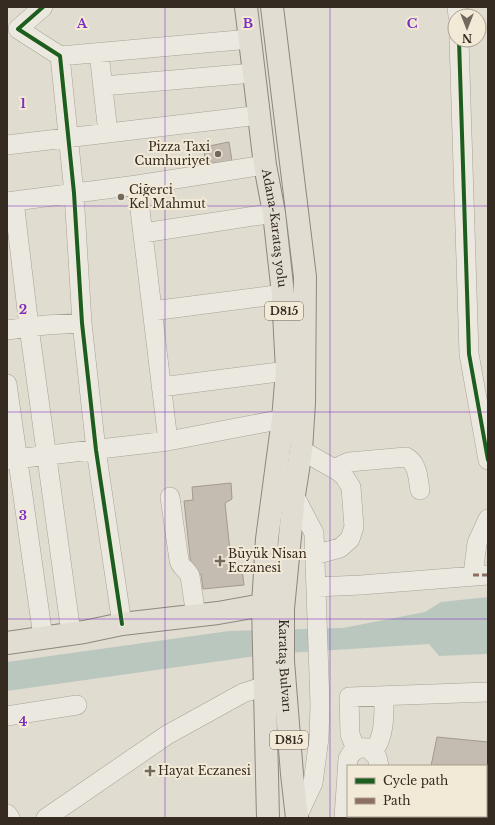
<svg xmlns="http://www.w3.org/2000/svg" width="495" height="825" font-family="'Libre Baskerville',serif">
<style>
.water{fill:#bac7bf}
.building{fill:#c5bcb1;stroke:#a2998f}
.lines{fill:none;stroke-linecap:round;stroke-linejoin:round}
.minor-tunnel{stroke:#bfb9ad;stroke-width:19;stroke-dasharray:19 10;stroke-linecap:butt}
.minor-casing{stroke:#a7a298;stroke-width:20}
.major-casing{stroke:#8d877f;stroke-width:24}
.minor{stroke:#ebe8e0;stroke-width:19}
.major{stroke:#e2ddd3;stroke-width:22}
.quiet{stroke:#8d6e63;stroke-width:3;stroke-dasharray:6 3;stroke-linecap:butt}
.cycleway-casing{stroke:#f2ead7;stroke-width:6}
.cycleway{stroke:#1b5e20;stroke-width:4}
.grid{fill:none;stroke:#7b2cbf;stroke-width:1;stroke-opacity:0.55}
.poi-dot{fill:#72695e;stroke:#f2ead7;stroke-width:1.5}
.labels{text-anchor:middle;stroke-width:4;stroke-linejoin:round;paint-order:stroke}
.shield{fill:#f2ead7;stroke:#6e6458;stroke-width:1}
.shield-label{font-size:11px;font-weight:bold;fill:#362b21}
.poi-label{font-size:12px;fill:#362b21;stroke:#f2ead7;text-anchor:start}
.street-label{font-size:12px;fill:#362b21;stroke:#f2ead7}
.grid-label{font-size:13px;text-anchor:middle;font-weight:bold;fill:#7b2cbf;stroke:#f2ead7;stroke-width:4;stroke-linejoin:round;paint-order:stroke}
</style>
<rect width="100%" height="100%" fill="#e1dcd0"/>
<!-- water -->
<path class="water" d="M 488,597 L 488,654 L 439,656 L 429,644 L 271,654 L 7,691 L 7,662 L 229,631 L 343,628 L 425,612 L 441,602 Z"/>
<!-- building -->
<path class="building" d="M 229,142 L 232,161 L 215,163 L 205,163 L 204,147 Z
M 231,483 L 232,499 L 225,503 L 232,570 L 242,569 L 244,585 L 203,589 L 201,574 L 192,575 L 184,501 L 193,500 L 192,487 Z
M 437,737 L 488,742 L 488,818 L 382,818 L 383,816 L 486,816 L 486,766 L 431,766 Z"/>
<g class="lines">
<!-- minor-tunnel -->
<path class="minor-tunnel" d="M 389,816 L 390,818"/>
<defs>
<path id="minor" d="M 43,7 L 18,29 L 60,56 L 74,193 L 82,323 L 96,450 L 122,624
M 457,7 L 458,16
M 459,40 L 469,354 L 488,460
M 99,53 L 108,133
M 60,56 L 250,39
M 103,86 L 253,73
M 7,145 L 260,115
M 137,185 L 168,441
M 14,201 L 29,327 L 71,633
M 7,202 L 137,185 L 265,165
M 143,233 L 274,213
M 152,311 L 283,294
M 7,330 L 46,325 L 82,323
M 7,384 L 43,637
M 161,387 L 287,371
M 301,450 L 338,471 L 344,476 L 351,487 L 354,527 L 350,539 L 340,548 L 314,555
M 7,460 L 168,441 L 283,419
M 338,471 L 342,465 L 349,462 L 406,457 C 418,463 418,479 420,490
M 294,495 L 314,533 L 320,704 L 319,738 L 313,783 L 297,817
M 170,497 L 179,560 C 180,567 187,569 190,576 L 196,616
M 473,575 L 477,543 L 488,519
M 316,587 L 361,585 L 488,575
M 7,716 L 77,705
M 356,750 L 350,734 L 349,697 L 488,692
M 373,752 C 385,736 384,716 384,697
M 7,814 L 10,818
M 46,818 L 167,735 L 243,693 L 265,686
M 344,818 L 348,759 C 352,750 359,747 368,748 L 377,757 L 379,766"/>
<g id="major">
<path id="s1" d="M 246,7 L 265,165 L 274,213 L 283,294 L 287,371 L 283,419 L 267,539 L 263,605 L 268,818"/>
<path id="s2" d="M 272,7 L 305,277 L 304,403 L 301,450 L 294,495 L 283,609 L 283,661 L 292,774 L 297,818"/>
<path d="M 7,643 L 84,632 L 122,624 L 218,613 L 263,605"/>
</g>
</defs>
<!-- minor casing -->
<use href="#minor" class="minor-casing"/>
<!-- major casing -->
<use href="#major" class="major-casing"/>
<!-- minor -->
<use href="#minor" class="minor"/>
<!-- major -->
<use href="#major" class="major"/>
<!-- quiet -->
<path class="quiet" d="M 473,575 L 488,575"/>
<defs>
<path id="cycleway" d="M 43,7 L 18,29 L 60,56 L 74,193 L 82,323 L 96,450 L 122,624
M 459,40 L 469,354 L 488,460"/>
</defs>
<!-- cycleway casing -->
<use href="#cycleway" class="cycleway-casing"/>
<!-- cycleway -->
<use href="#cycleway" class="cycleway"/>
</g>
<!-- grid -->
<path class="grid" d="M 165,7 L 165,818M 330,7 L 330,818M 7,206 L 488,206M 7,412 L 488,412M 7,619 L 488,619"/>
<!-- markers -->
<g class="poi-dot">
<circle cx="218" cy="154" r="4"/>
<circle cx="121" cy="197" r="4"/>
<path d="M218 555h4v4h4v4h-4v4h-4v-4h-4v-4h4z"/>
<path d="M148 765h4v4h4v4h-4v4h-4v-4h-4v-4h4z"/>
</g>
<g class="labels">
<!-- shield labels -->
<g class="shield">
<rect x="265" y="302" width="38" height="18" rx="3"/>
<rect x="270" y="731" width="38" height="18" rx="3"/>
</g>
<g class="shield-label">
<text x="284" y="315">D815</text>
<text x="289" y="744">D815</text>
</g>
<!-- poi labels -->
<g class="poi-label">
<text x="210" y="151" text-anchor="end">Pizza Taxi<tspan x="210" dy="14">Cumhuriyet</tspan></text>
<text x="129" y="194">Ciğerci<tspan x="129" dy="14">Kel Mahmut</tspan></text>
<text x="228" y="558">Büyük Nisan<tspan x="228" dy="14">Eczanesi</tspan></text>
<text x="158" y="775">Hayat Eczanesi</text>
</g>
<!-- street labels -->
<g class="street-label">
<text dy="4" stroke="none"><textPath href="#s1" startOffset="223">Adana-Karataş yolu</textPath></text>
<text dy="4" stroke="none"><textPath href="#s2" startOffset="662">Karataş Bulvarı</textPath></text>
</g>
</g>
<g class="grid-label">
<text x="82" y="28">A</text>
<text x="248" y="28">B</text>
<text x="412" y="28">C</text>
<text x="23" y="108">1</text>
<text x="23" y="314">2</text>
<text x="23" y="520">3</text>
<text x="23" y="726">4</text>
</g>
<!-- border -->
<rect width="495" height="825" fill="none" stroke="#362b21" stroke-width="16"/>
<!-- legend -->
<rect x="347" y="765" width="140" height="52" fill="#f2ead7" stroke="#a79e8e"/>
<rect x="355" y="778" width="20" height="6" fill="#1b5e20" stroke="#a79e8e"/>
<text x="383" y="785" font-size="12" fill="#362b21">Cycle path</text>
<rect x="355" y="798" width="20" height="6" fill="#8d6e63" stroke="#a79e8e"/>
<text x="383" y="805" font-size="12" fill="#362b21">Path</text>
<!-- north arrow -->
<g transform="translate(467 28) rotate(180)"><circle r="19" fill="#f2ead7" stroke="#a79e8e"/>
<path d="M0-3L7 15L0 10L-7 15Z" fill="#72695e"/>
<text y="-6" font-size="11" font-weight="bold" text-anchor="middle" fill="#362b21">N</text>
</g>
</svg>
